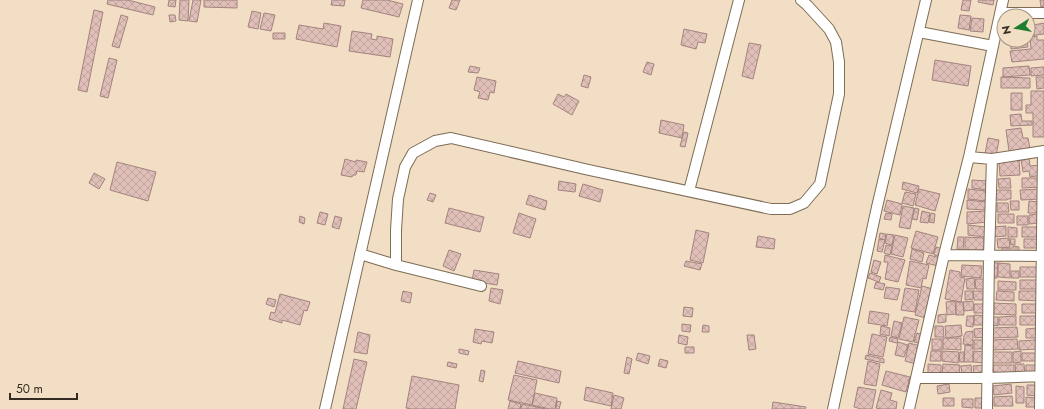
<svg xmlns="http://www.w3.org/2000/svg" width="1044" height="409" font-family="Jost,sans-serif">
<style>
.building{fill:url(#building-cross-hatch);stroke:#a3837e}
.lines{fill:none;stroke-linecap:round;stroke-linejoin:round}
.minor-casing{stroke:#7e6c56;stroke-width:12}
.minor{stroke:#fff;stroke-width:10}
</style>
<defs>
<pattern id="building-cross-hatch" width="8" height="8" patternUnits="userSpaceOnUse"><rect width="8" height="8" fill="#e1bfb9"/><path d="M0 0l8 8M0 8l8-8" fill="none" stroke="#c2a49f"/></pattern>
</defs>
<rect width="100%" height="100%" fill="#f1dec4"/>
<!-- building -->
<path class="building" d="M 108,0 L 128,0 L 155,7 L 153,15 L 107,4 Z
M 169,0 L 176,0 L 175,7 L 168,6 Z
M 180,0 L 189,0 L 188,21 L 179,20 Z
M 193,0 L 201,0 L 197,22 L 189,21 Z
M 204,0 L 237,0 L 237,8 L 204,7 Z
M 332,0 L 345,0 L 344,6 L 331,5 Z
M 363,0 L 387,0 L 403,4 L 399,17 L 361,8 Z
M 452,0 L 460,0 L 456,10 L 449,8 Z
M 963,0 L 971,0 L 969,11 L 961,10 Z
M 979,0 L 994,0 L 993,5 L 978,2 Z
M 1040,0 L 1044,0 L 1044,6 L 1041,7 Z
M 94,10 L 103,12 L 87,92 L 78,90 Z
M 252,11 L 261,13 L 258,29 L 248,27 Z
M 264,13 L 275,15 L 271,31 L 260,29 Z
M 121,15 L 128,17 L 119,48 L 112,46 Z
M 169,15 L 175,15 L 176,21 L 170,22 Z
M 960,15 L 971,16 L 969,30 L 958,28 Z
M 972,18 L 984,19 L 983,32 L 970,31 Z
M 324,23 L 341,26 L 337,47 L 296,39 L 299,25 L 323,29 Z
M 1044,23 L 1044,34 L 1028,36 L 1028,26 Z
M 684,29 L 707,34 L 705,43 L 698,42 L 696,49 L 681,45 Z
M 352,31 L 372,34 L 371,39 L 377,40 L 377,36 L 393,39 L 390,57 L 349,51 Z
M 273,33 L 285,33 L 285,39 L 273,39 Z
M 1037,36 L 1037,40 L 1044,40 L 1044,59 L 1012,62 L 1010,51 L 1031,49 L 1030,37 Z
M 1010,40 L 1027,40 L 1028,47 L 1011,49 Z
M 749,43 L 761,45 L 753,79 L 742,76 Z
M 109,58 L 117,60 L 108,98 L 100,96 Z
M 935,60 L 971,66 L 968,86 L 932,80 Z
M 647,62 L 654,64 L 651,75 L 643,72 Z
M 470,66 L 480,68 L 478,73 L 468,72 Z
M 1029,66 L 1030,75 L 1003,77 L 1003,68 Z
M 1044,67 L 1044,75 L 1031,76 L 1031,68 Z
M 584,75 L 591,77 L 588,88 L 581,86 Z
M 477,77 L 496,81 L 494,93 L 490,92 L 488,100 L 478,98 L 480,92 L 474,90 Z
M 1001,77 L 1030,78 L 1030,88 L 1001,88 Z
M 1036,77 L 1044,77 L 1044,88 L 1037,89 Z
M 1031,91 L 1044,91 L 1044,137 L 1033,137 L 1033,113 L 1026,113 L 1026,105 L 1031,105 Z
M 1011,93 L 1022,93 L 1022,110 L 1011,110 Z
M 558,94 L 564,97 L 566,94 L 579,101 L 572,115 L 553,104 Z
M 1021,114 L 1022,121 L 1032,121 L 1032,125 L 1011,126 L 1010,115 Z
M 661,120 L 684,125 L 682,138 L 659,133 Z
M 1021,128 L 1023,138 L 1028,138 L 1030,149 L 1009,151 L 1006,130 Z
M 684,132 L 688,133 L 685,147 L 680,146 Z
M 988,138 L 999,140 L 996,156 L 985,154 Z
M 1029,158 L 1030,166 L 1040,165 L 1042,175 L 1030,177 L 1029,171 L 1023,172 L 1021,159 Z
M 345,159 L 356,162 L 356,160 L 367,162 L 364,172 L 357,171 L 356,175 L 353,175 L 352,177 L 341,175 Z
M 1019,160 L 1020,175 L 1000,176 L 999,161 Z
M 117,162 L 156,172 L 148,201 L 110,190 Z
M 94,173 L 105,179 L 99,189 L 89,183 Z
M 1010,178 L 1011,188 L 999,188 L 998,179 Z
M 1022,178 L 1040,178 L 1041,187 L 1022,188 Z
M 972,180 L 988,181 L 988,190 L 972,188 Z
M 559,181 L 576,184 L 575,192 L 558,190 Z
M 903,182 L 919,186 L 917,193 L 902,189 Z
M 583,184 L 603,190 L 600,202 L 579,196 Z
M 919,189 L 940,194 L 935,211 L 915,205 Z
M 968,189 L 986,191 L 986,201 L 968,199 Z
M 1040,189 L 1041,199 L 1021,200 L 1020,190 Z
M 996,190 L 1011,190 L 1011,199 L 1007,199 L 1007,200 L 996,200 Z
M 905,192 L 916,194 L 913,206 L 902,203 Z
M 430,193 L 436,195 L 433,202 L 427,200 Z
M 529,195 L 547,201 L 545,210 L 526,204 Z
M 887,200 L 902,204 L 900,215 L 884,211 Z
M 967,200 L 986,202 L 986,210 L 967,209 Z
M 1010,201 L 1019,201 L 1019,210 L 1011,210 Z
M 1029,201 L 1041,202 L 1041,213 L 1028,213 Z
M 997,203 L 1008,203 L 1009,212 L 997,212 Z
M 903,206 L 914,208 L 910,229 L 899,227 Z
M 449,208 L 484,217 L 480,232 L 445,223 Z
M 915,208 L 919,209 L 917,220 L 912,219 Z
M 922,211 L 930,213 L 928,223 L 920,222 Z
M 987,211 L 988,222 L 967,224 L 967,212 Z
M 320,212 L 328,214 L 325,225 L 317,223 Z
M 519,213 L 536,219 L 530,238 L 513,233 Z
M 886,213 L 892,214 L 891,220 L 884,219 Z
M 931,213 L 935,214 L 934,223 L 929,222 Z
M 998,214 L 1014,214 L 1014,223 L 998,223 Z
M 1039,214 L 1039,223 L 1029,224 L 1029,215 Z
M 300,216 L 305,218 L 304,224 L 299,222 Z
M 335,216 L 342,218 L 339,229 L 332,227 Z
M 1017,216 L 1028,216 L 1028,225 L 1017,225 Z
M 968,225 L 986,227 L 985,237 L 968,235 Z
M 1006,226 L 1006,236 L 994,237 L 993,227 Z
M 1008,227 L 1017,228 L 1017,237 L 1008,237 Z
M 1022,227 L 1040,227 L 1040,237 L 1022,237 Z
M 696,230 L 709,233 L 703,263 L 690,260 Z
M 916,231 L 938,237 L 933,254 L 911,248 Z
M 880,233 L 886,234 L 885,240 L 879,238 Z
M 887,234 L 894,235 L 892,245 L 885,243 Z
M 895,235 L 908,238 L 903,257 L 891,254 Z
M 758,236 L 775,239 L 774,249 L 756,247 Z
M 958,237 L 964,237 L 963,250 L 957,249 Z
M 965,237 L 984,238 L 984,250 L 965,250 Z
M 1009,238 L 1010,247 L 998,248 L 997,239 Z
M 879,239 L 885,240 L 882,252 L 877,251 Z
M 1010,239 L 1015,239 L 1015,245 L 1011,245 Z
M 1024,239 L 1039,239 L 1039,248 L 1024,248 Z
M 886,245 L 892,246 L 890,255 L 884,253 Z
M 1013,246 L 1019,247 L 1019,254 L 1002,253 L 1002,248 L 1013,248 Z
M 936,247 L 943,249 L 941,257 L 934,255 Z
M 912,249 L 924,253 L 922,262 L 910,259 Z
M 449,250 L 461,254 L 454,271 L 443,266 Z
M 885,255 L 905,260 L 898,282 L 885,279 L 888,262 L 884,262 Z
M 929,255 L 940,258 L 938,266 L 926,263 Z
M 874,260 L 881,262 L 877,274 L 871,272 Z
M 686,261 L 702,264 L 700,270 L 684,266 Z
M 910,261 L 929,265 L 926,279 L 923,278 L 921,288 L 906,285 Z
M 992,263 L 998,263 L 997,278 L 991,278 Z
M 998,263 L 1010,264 L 1010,278 L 998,277 Z
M 962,265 L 982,266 L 981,278 L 961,276 Z
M 1020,267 L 1039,267 L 1039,277 L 1020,277 Z
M 474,270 L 499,274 L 497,285 L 472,281 Z
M 950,270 L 960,272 L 960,277 L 965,278 L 961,302 L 945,299 Z
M 1011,271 L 1019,271 L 1019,278 L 1011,278 Z
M 870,273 L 881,277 L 879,282 L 868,278 Z
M 974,278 L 975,289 L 967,289 L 966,279 Z
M 975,279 L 988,279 L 988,289 L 976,289 Z
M 1020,280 L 1039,280 L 1039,289 L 1020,289 Z
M 998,281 L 1016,282 L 1016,290 L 998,290 Z
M 876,282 L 885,284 L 883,290 L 874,288 Z
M 922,286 L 933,289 L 926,318 L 915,315 Z
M 886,287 L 900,289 L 897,300 L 884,298 Z
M 491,288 L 503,290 L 500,304 L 489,301 Z
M 905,288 L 919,290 L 915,312 L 901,310 Z
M 403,291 L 412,293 L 410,303 L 401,301 Z
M 965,291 L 973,291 L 973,299 L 965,300 Z
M 973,291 L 987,291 L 988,300 L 974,300 Z
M 997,291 L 1014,292 L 1014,301 L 996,300 Z
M 1019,291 L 1040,291 L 1040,301 L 1019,300 Z
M 280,294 L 310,302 L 307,311 L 304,310 L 300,325 L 282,320 L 282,323 L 269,319 L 271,312 L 275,313 Z
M 268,298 L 276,300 L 274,307 L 266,304 Z
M 955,301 L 956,314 L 947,315 L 946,302 Z
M 973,301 L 974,310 L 964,311 L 963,302 Z
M 956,302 L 963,302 L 964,315 L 956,315 Z
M 994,303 L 1016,304 L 1016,315 L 994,314 Z
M 974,304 L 987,304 L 987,313 L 974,313 Z
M 1022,304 L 1038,304 L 1038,313 L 1022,313 Z
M 684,307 L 693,308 L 692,317 L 683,316 Z
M 870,311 L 889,314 L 887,326 L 868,323 Z
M 946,314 L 946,322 L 938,323 L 938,315 Z
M 974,315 L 988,316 L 988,325 L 974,325 Z
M 967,316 L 974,316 L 973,327 L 966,326 Z
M 1016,316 L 1016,325 L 999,325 L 999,317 Z
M 1020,316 L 1038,316 L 1038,325 L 1020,325 Z
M 904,317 L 919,320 L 913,342 L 899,339 Z
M 992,317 L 998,317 L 998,326 L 992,325 Z
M 894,321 L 902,323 L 898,338 L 891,336 Z
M 682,324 L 691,325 L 690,332 L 682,331 Z
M 703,325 L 709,326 L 709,332 L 702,332 Z
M 961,325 L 962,336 L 946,338 L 945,326 Z
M 881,326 L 890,328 L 889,336 L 880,334 Z
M 935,326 L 943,326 L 944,337 L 935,337 Z
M 1017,327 L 1018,337 L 993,338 L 992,328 Z
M 986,328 L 987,337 L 975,338 L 974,329 Z
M 1037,328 L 1038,338 L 1026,338 L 1026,329 Z
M 475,329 L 494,332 L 492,343 L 482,341 L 481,344 L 473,342 Z
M 973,331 L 973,345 L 963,344 L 964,336 L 966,332 Z
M 358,332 L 370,335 L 367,354 L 354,352 Z
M 917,333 L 924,335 L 922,344 L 914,342 Z
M 872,334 L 887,337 L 883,357 L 868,354 Z
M 679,335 L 688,337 L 687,345 L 678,343 Z
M 747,335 L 754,335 L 756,349 L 749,350 Z
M 890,337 L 898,339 L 897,343 L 889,341 Z
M 943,338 L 961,338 L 961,350 L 943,349 Z
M 932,339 L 942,339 L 942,350 L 932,350 Z
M 1017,339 L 1018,349 L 993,350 L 992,340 Z
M 974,340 L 987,340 L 986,349 L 974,349 Z
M 1036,340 L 1037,349 L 1019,350 L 1019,341 Z
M 898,342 L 908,345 L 904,357 L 895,355 Z
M 909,343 L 921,346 L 916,364 L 905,361 Z
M 965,345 L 973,346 L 973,362 L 964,362 Z
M 685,347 L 694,347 L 694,353 L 685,353 Z
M 459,349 L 469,351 L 468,355 L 459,353 Z
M 931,351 L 941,351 L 941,361 L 930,361 Z
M 942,351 L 959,352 L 958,363 L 942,361 Z
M 974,351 L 986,352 L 985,363 L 973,362 Z
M 1021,351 L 1021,362 L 1013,363 L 1013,352 Z
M 960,352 L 964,352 L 964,362 L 959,362 Z
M 991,352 L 1012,352 L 1012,363 L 991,363 Z
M 638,353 L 650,356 L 648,364 L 636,360 Z
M 1022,353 L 1039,353 L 1039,361 L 1022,361 Z
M 866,355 L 884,359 L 884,363 L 865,359 Z
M 627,357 L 632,359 L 629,374 L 624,373 Z
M 354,359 L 367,362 L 356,409 L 343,409 Z
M 660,359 L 668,361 L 666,368 L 658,366 Z
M 518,361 L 561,371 L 559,383 L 515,373 Z
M 868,361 L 880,364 L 876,386 L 864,384 Z
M 448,362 L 457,364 L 456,368 L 447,366 Z
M 928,364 L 941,365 L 941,374 L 928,373 Z
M 943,364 L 960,365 L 959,375 L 942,373 Z
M 1015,364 L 1024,364 L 1025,375 L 1016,376 Z
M 971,365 L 972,375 L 962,376 L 961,366 Z
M 985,365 L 986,373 L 974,374 L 973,366 Z
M 993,365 L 1014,365 L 1014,375 L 994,376 Z
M 1026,365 L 1038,365 L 1038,374 L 1026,374 Z
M 481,370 L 485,371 L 483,382 L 479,381 Z
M 886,371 L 910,377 L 906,392 L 882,385 Z
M 514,375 L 537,380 L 532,405 L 508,400 Z
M 412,376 L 459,385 L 455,409 L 412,409 L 406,408 Z
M 949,384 L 950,392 L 938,394 L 937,386 Z
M 1011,384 L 1012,393 L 994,395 L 993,386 Z
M 1027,385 L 1038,385 L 1038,396 L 1027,395 Z
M 1016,386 L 1024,387 L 1024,403 L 1016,403 Z
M 586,387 L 613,393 L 611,406 L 584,400 Z
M 858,387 L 876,390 L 872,409 L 861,409 L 854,407 Z
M 881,390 L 892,393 L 890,400 L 897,402 L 896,409 L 881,409 L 876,408 Z
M 535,393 L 557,398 L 555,409 L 550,409 L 532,405 Z
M 614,395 L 624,398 L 621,409 L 611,409 Z
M 1012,396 L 1013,406 L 994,406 L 994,397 Z
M 1026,397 L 1037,398 L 1037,407 L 1026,407 Z
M 943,398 L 954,398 L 954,406 L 943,406 Z
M 975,398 L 986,398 L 986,408 L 975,408 Z
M 962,399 L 973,399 L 973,408 L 962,407 Z
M 510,401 L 521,404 L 520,409 L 508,409 Z
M 557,401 L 561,402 L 559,409 L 556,409 Z
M 773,402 L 806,407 L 805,409 L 772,409 Z
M 522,404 L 546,409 L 521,409 Z"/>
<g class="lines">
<defs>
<path id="minor" d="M 1001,13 L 1044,13
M 919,32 L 993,46
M 969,157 L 992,159 L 1044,151
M 689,191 L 739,0
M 360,254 L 396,265 L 481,286
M 944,255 L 1044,256
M 396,265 L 396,230 L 398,199 L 405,167 L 413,153 L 435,141 L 451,138 L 589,170 L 771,209 L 790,209 L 804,203 L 820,184 L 839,94 L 839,62 L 836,42 L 829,29 L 807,5 L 801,0
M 916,378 L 988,378 L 1044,376
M 325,409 L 418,0
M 833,409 L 877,207 L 926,0
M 909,409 L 944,255 L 969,157 L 1003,0
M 987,409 L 989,256 L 992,159
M 1040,409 L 1043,151"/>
</defs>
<!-- minor casing -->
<use href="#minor" class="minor-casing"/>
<!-- minor -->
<use href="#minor" class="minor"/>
</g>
<!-- north arrow -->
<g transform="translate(1016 28) rotate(259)"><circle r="19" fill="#f1dec4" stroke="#a59783"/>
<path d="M0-3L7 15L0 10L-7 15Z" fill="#1e7d2e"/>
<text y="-6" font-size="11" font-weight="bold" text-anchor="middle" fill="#342c22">N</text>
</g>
<!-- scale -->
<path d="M10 393v6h67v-6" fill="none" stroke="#342c22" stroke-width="2"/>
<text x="16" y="393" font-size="12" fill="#342c22" stroke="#f1dec4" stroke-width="3" paint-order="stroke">50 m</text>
</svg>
